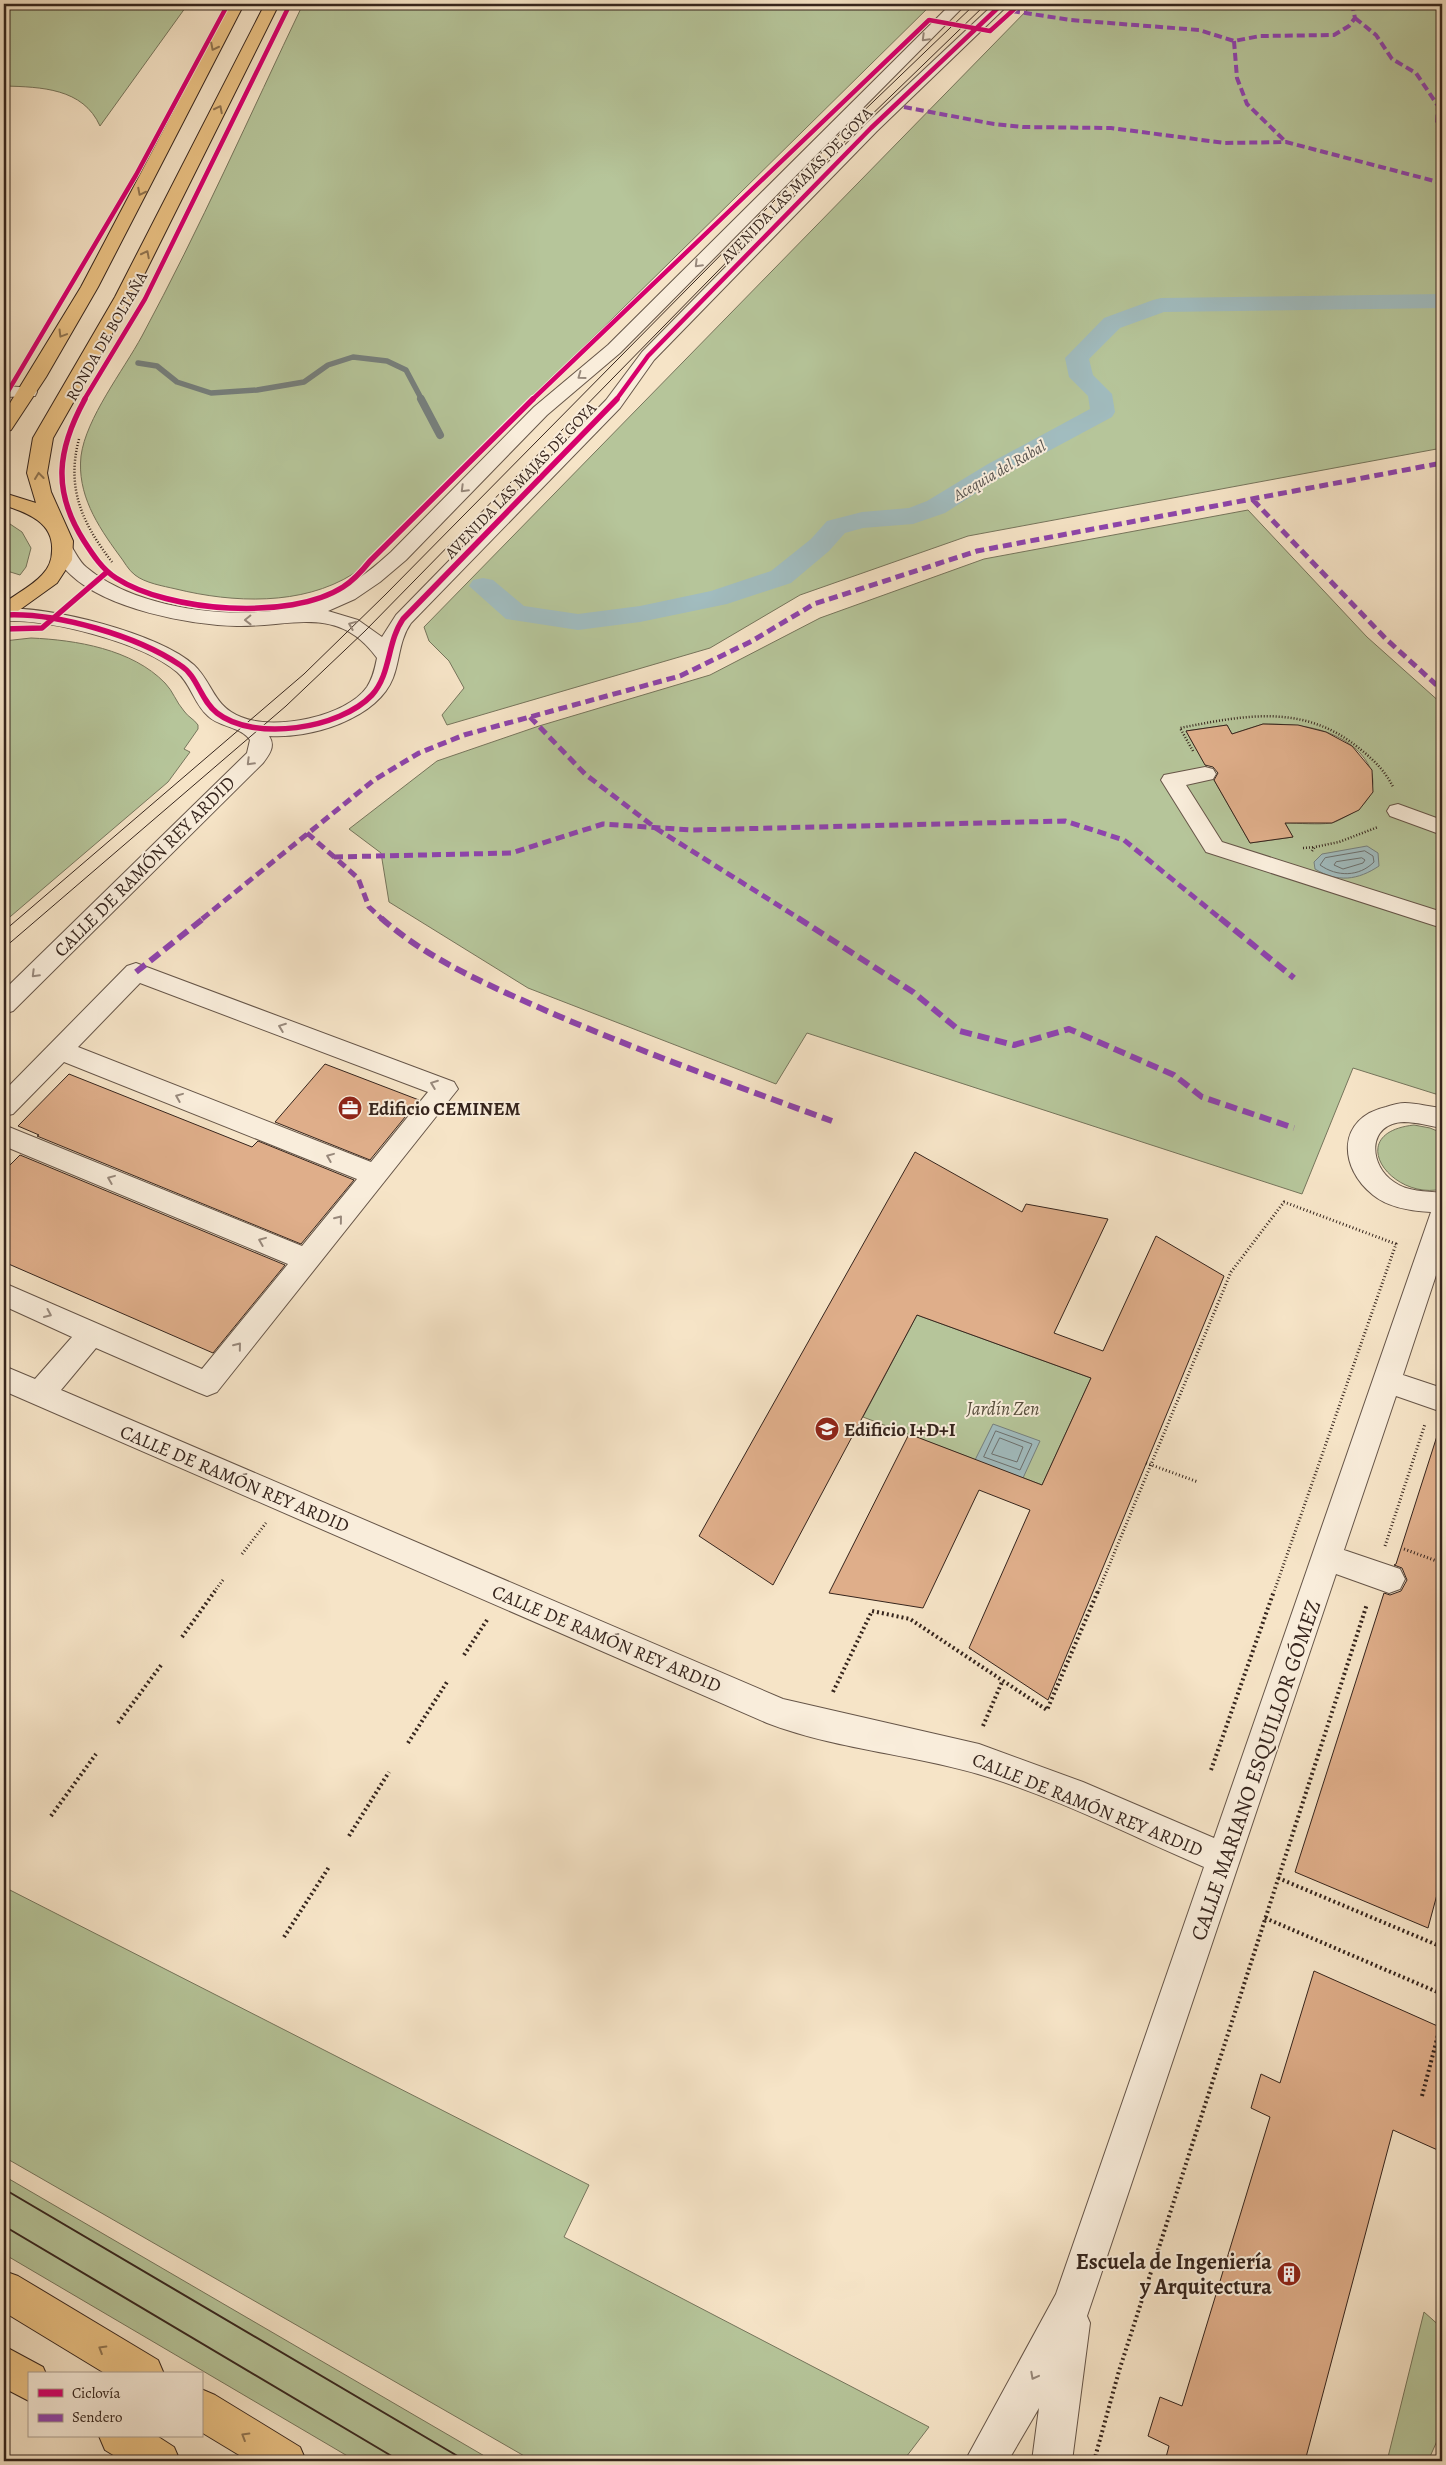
<svg xmlns="http://www.w3.org/2000/svg" width="1446" height="2465" font-family="Alegreya,serif">
<style>
.green{fill:#b6c59a;stroke:#76755c;fill-rule:evenodd}
.water{fill:#a1bcbf;stroke:#76807e}
.lines{fill:none;stroke-linecap:round;stroke-linejoin:round}
.shore{stroke:#6c706e;stroke-width:1}
.stream-far1{stroke:#76807e;stroke-width:5.5}
.stream{stroke:#76807e;stroke-width:8}
.canal{fill:#a1bcbf;fill-rule:evenodd}
.building{fill:#dfae8a;stroke:#36251d}
.minor-casing{stroke:#665548;stroke-width:2}
.major-casing{stroke:#36251d;stroke-width:2}
.path-far2{stroke:#36251d;stroke-width:2.5;stroke-dasharray:1 2;stroke-linecap:butt}
.path-far1{stroke:#36251d;stroke-width:3;stroke-dasharray:1 2.5;stroke-linecap:butt}
.path{stroke:#36251d;stroke-width:4;stroke-dasharray:2 3;stroke-linecap:butt}
.minor{fill:#f9eddb;fill-rule:evenodd}
.major{fill:#ebc284;fill-rule:evenodd}
.tram-far1{stroke:#36251d;stroke-width:1}
.tram{stroke:#36251d;stroke-width:2}
.quiet-far2{stroke:#8e44ad;stroke-width:4;stroke-dasharray:8 4;stroke-linecap:butt}
.quiet-far1{stroke:#8e44ad;stroke-width:5;stroke-dasharray:9 5;stroke-linecap:butt}
.quiet{stroke:#8e44ad;stroke-width:6;stroke-dasharray:12 6;stroke-linecap:butt}
.cycleway-far1-casing{stroke:#f9eddb;stroke-width:6}
.cycleway-casing{stroke:#f9eddb;stroke-width:8}
.cycleway-far1{stroke:#d6006c;stroke-width:4.5}
.cycleway{stroke:#d6006c;stroke-width:5.5}
.oneway{stroke:#98897c}
.oneway2{stroke:#907450}
.labels{text-anchor:middle;stroke-width:4;stroke-linejoin:round;paint-order:stroke}
.far-street-label{font-size:16px;fill:#36251d;stroke:#f9eddb}
.far-water-label{font-size:16px;font-style:italic;fill:#56524e;stroke:#f9eddb}
.street-label{font-size:19px;fill:#36251d;stroke:#f9eddb}
.poi-label{font-size:19px;font-weight:bold;fill:#36251d;stroke:#f9eddb;text-anchor:start}
.park-label{font-size:19px;font-style:italic;fill:#564d3c;stroke:#f9eddb}
.near-street-label{font-size:22px;fill:#36251d;stroke:#f9eddb}
.near-poi-label{font-size:22px;font-weight:bold;fill:#36251d;stroke:#f9eddb;text-anchor:end}
</style>
<rect width="100%" height="100%" fill="#f6e4c7"/>
<filter id="stains"><feTurbulence type="fractalNoise" baseFrequency=".004" numOctaves="4"/><feColorMatrix values="0 0 0 0 .2 0 0 0 0 .09 0 0 0 0 .02 0 0 0 .5 -.17"/></filter>
<radialGradient id="worn" r=".72"><stop offset=".6" stop-color="#630" stop-opacity="0"/><stop offset="1" stop-color="#630" stop-opacity=".3"/></radialGradient>
<!-- green -->
<path class="green" d="M 4,4 L 188,4 L 100,126 C 83,88 41,87 4,86 Z
M 303,4 L 932,4 L 353,574 C 302,606 233,603 176,589 C 163,586 145,583 135,575 C 128,570 124,561 119,555 C 97,525 77,494 81,456 C 86,418 123,371 142,336 C 200,228 250,115 303,4 Z
M 1033,4 L 1442,4 L 1442,448 L 968,536 L 800,595 L 710,648 L 447,725 L 442,715 L 464,688 L 449,661 L 429,641 L 424,627 Z
M 1248,510 L 1367,637 L 1442,704 L 1442,1096 L 1353,1068 L 1302,1194 L 807,1033 L 776,1084 L 528,988 L 389,902 L 381,853 L 349,829 L 437,761 L 539,726 L 710,675 L 820,618 L 984,559 ZM 1263,724 C 1294,724 1325,726 1351,745 C 1381,768 1381,800 1345,817 C 1341,819 1336,822 1331,823 C 1317,825 1300,823 1285,823 L 1293,837 L 1250,843 L 1186,731 L 1227,725 L 1232,734 Z
M 4,520 L 22,532 L 31,548 L 26,567 L 20,575 L 4,570 Z
M 31,638 C 76,640 132,649 165,683 C 173,691 176,702 184,711 C 188,717 194,719 198,725 L 198,729 L 184,749 L 190,752 L 168,782 L 4,922 L 4,641 Z
M 1414,1125 L 1430,1128 L 1442,1133 L 1442,1189 C 1391,1201 1342,1133 1414,1125 Z
M 917,1315 L 1091,1378 L 1042,1485 L 863,1417 Z
M 4,1887 L 589,2185 L 564,2237 L 929,2427 L 903,2461 L 533,2461 L 4,2157 Z
M 4,2176 L 493,2461 L 356,2461 L 4,2254 Z
M 1424,2312 L 1442,2328 L 1442,2430 L 1428,2461 L 1387,2461 Z"/>
<!-- water -->
<path class="water" d="M 1367,846 L 1378,853 L 1379,866 C 1358,880 1338,883 1315,869 L 1314,862 L 1322,854 Z
M 993,1424 L 1040,1441 L 1023,1478 L 975,1460 Z"/>
<g class="lines">
<!-- shore -->
<path class="shore" d="M 1365,851 L 1373,856 L 1374,862 C 1359,877 1337,877 1320,865 L 1325,858 Z
M 1362,858 L 1365,860 L 1363,863 L 1343,869 L 1334,865 L 1336,862 Z
M 996,1431 L 1032,1444 L 1020,1470 L 984,1457 Z
M 1000,1438 L 1023,1447 L 1017,1462 L 992,1454 Z"/>
<!-- stream-far1 -->
<path class="stream-far1" d="M 138,363 L 157,366 L 177,382 L 211,393 L 257,390 L 304,382 L 328,365 L 353,357 L 387,361 L 406,370 L 422,400"/>
<!-- stream -->
<path class="stream" d="M 421,399 L 440,435"/>
<!-- canal -->
<path class="canal" d="M 1442,294 L 1442,308 L 1164,312 L 1120,328 L 1089,359 L 1093,375 L 1112,394 L 1115,412 L 1112,417 L 1006,474 L 945,513 L 913,524 L 863,528 L 845,533 L 829,551 L 791,583 L 727,604 L 640,622 L 578,630 L 506,619 L 469,586 L 473,580 L 483,578 L 493,580 L 524,606 L 578,614 L 640,606 L 711,591 L 771,571 L 811,539 L 827,521 L 862,512 L 909,508 L 927,501 L 988,464 L 1090,409 L 1088,396 L 1069,377 L 1065,358 L 1104,318 L 1153,300 L 1161,298 Z"/>
</g>
<!-- building -->
<path class="building" d="M 1263,724 L 1298,725 L 1326,732 L 1352,746 L 1372,770 L 1373,792 L 1359,810 L 1332,823 L 1285,823 L 1293,837 L 1250,843 L 1214,780 L 1218,773 L 1213,767 L 1205,765 L 1186,731 L 1227,725 L 1232,734 Z
M 325,1064 L 419,1100 L 370,1160 L 275,1122 Z
M 69,1074 L 252,1147 L 258,1141 L 354,1180 L 301,1244 L 37,1136 L 39,1135 L 18,1126 Z
M 915,1152 L 1022,1212 L 1026,1204 L 1108,1219 L 1054,1333 L 1103,1351 L 1156,1236 L 1224,1276 L 1048,1700 L 969,1648 L 1030,1510 L 979,1490 L 923,1608 L 829,1593 L 909,1434 L 1042,1485 L 1091,1378 L 917,1315 L 773,1585 L 699,1536 Z
M 20,1155 L 285,1265 L 213,1353 L 4,1262 L 4,1171 Z
M 1437,1436 L 1442,1437 L 1442,1876 L 1428,1928 L 1295,1872 L 1384,1593 L 1390,1595 L 1401,1591 L 1407,1580 L 1402,1568 L 1394,1565 L 1396,1564 Z
M 1314,1971 L 1442,2028 L 1442,2152 L 1393,2130 L 1305,2461 L 1165,2461 L 1169,2446 L 1148,2436 L 1160,2397 L 1182,2406 L 1270,2117 L 1251,2108 L 1261,2074 L 1280,2083 Z"/>
<g class="lines">
<defs>
<path id="minor" d="M 951,4 L 966,4 L 620,353 L 547,415 L 406,560 L 380,582 L 355,599 L 328,611 L 358,620 L 382,637 L 396,615 L 606,400 L 642,352 L 865,125 L 994,4 L 1009,4 L 877,131 L 654,360 L 620,408 L 411,623 C 399,640 400,660 393,678 C 377,719 310,739 269,736 C 276,746 269,755 263,763 L 13,1011 L 4,1014 L 4,990 L 247,753 L 250,740 C 242,727 219,727 208,716 C 194,704 191,684 177,672 C 142,642 50,619 4,621 L 4,609 C 48,605 161,634 194,665 C 213,683 213,706 241,717 C 274,731 346,717 367,687 C 373,678 375,668 377,658 C 338,604 292,627 237,626 C 189,625 107,609 71,575 C 63,568 58,559 54,550 L 57,546 L 64,544 L 71,546 C 76,553 79,561 86,567 C 138,612 249,623 312,603 C 342,593 368,573 391,552 L 534,407 L 608,345 Z
M 4,386 L 35,388 L 37,392 L 35,396 L 4,397 Z
M 1205,767 L 1213,769 L 1216,774 L 1213,779 L 1186,785 L 1222,842 L 1442,912 L 1442,928 L 1206,852 L 1161,780 L 1164,775 Z
M 1398,804 L 1442,820 L 1442,835 L 1390,816 L 1387,811 L 1390,806 Z
M 136,963 L 454,1082 L 458,1089 L 217,1392 L 207,1396 L 197,1392 L 96,1348 L 61,1390 L 783,1699 L 979,1744 L 1083,1782 L 1214,1838 L 1431,1212 C 1411,1211 1389,1208 1373,1195 C 1338,1167 1337,1118 1386,1107 C 1392,1105 1399,1103 1405,1103 C 1417,1103 1430,1107 1442,1108 L 1442,1128 C 1430,1126 1416,1122 1404,1122 C 1367,1123 1368,1165 1394,1182 C 1408,1192 1425,1191 1442,1193 L 1442,1257 L 1403,1375 L 1442,1388 L 1442,1412 L 1396,1396 L 1344,1550 L 1400,1569 L 1405,1579 L 1400,1589 L 1389,1593 L 1336,1574 L 1087,2316 L 1090,2323 L 1072,2461 L 1032,2461 L 1039,2408 L 1008,2461 L 965,2461 L 1056,2294 L 1204,1867 C 1129,1835 1056,1797 978,1774 C 909,1754 835,1749 767,1723 L 4,1391 L 4,1366 L 35,1379 L 72,1337 L 4,1306 L 4,1283 L 202,1369 L 288,1264 L 4,1146 L 4,1125 L 302,1246 L 357,1179 L 64,1062 L 13,1114 L 4,1116 L 4,1091 L 127,966 ZM 140,983 L 428,1092 L 371,1162 L 78,1047 Z"/>
<path id="major" d="M 230,4 L 244,4 L 98,287 L 46,377 L 11,430 L 4,432 L 4,413 L 81,287 Z
M 265,4 L 279,4 L 133,297 L 53,438 L 47,473 L 51,492 L 73,541 L 72,560 L 57,583 L 11,616 L 4,618 L 4,603 C 16,594 32,586 42,575 C 48,569 52,560 52,551 C 54,522 27,513 4,505 L 4,493 L 36,503 L 27,473 L 33,438 L 115,297 Z
M 4,2271 L 18,2276 L 158,2360 L 164,2374 L 106,2374 L 4,2312 Z
M 4,2346 L 43,2367 L 46,2374 L 29,2374 L 29,2401 L 4,2388 Z
M 201,2389 L 215,2395 L 300,2447 L 306,2461 L 249,2461 L 201,2432 Z
M 99,2436 L 157,2436 L 174,2447 L 180,2461 L 123,2461 L 105,2450 Z"/>
</defs>
<!-- minor casing -->
<use href="#minor" class="minor-casing"/>
<!-- major casing -->
<use href="#major" class="major-casing"/>
<!-- path-far2 -->
<path class="path-far2" d="M 79,439 C 66,488 82,523 112,562
M 1193,751 L 1180,728 C 1246,715 1304,703 1360,749 C 1373,759 1386,772 1393,787
M 1303,848 L 1315,847
M 1312,851 L 1315,847 L 1339,842 L 1378,827"/>
<!-- path-far1 -->
<path class="path-far1" d="M 1146,1463 L 1198,1482
M 1385,1546 L 1425,1424
M 1404,1549 L 1442,1563
M 242,1554 L 266,1523
M 214,1592 L 223,1580
M 1098,1592 L 1231,1272 L 1284,1202 L 1396,1244 L 1274,1592"/>
<!-- path -->
<path class="path" d="M 182,1637 L 215,1591
M 464,1655 L 487,1620
M 833,1692 L 872,1611 L 910,1619 L 1047,1710 L 1098,1591
M 118,1723 L 162,1664
M 983,1726 L 1002,1682
M 408,1743 L 447,1682
M 1211,1770 L 1274,1591
M 51,1816 L 96,1754
M 349,1836 L 389,1772
M 1278,1878 L 1442,1947
M 1265,1918 L 1442,1994
M 284,1937 L 329,1867
M 1422,2096 L 1442,2020
M 1094,2461 L 1119,2371 L 1367,1604"/>
<!-- minor -->
<use href="#minor" class="minor"/>
<!-- major -->
<use href="#major" class="major"/>
<!-- tram-far1 -->
<path class="tram-far1" d="M 4,931 L 304,674 L 386,594 L 850,124 L 975,4
M 4,948 L 286,706 L 365,631 L 861,125 L 986,4"/>
<!-- tram -->
<path class="tram" d="M 4,2189 L 466,2461
M 4,2226 L 400,2461"/>
<!-- quiet-far2 -->
<path class="quiet-far2" d="M 1012,11 L 1071,20 L 1199,30 L 1234,41 L 1260,36 L 1334,35 L 1349,26 L 1355,18 L 1352,4
M 1355,18 L 1376,35 L 1392,59 L 1416,73 L 1438,106 L 1437,124 L 1442,127
M 1234,41 L 1237,78 L 1247,104 L 1286,142
M 904,107 L 994,124 L 1023,127 L 1111,128 L 1225,143 L 1286,142 L 1442,183"/>
<!-- quiet-far1 -->
<path class="quiet-far1" d="M 1253,500 L 1386,639 L 1442,690
M 530,717 L 585,774 L 657,829 L 800,919
M 307,833 L 358,878 L 369,907 L 382,919
M 334,857 L 511,853 L 603,824 L 691,830 L 1065,821 L 1124,840 L 1221,919
M 202,919 L 374,780 L 419,753 L 464,735 L 680,676 L 752,641 L 814,604 L 977,551 L 1442,463"/>
<!-- quiet -->
<path class="quiet" d="M 381,918 C 431,962 495,988 556,1015 C 647,1054 739,1087 832,1121
M 798,918 L 913,992 L 960,1031 L 1014,1045 L 1069,1029 L 1174,1075 L 1202,1097 L 1294,1128
M 1220,918 L 1294,978
M 136,972 L 204,918"/>
<defs>
<path id="cycleway-far1" d="M 4,398 L 136,175 L 228,4
M 84,400 L 145,299 L 290,4
M 532,400 L 929,20 L 990,31 L 1020,4
M 616,400 L 648,356 L 871,128 L 1002,4"/>
<path id="cycleway" d="M 85,399 C 57,450 52,491 84,541 C 93,555 102,569 116,578 C 168,612 290,621 343,587 C 354,580 362,571 370,561 L 533,399
M 4,615 C 56,612 137,636 180,665 C 198,676 200,700 217,713 C 254,742 340,729 372,695 C 391,674 387,642 403,619 L 617,399
M 4,629 L 42,628 L 107,572"/>
</defs>
<!-- cycleway-far1 casing -->
<use href="#cycleway-far1" class="cycleway-far1-casing"/>
<!-- cycleway casing -->
<use href="#cycleway" class="cycleway-casing"/>
<!-- cycleway-far1 -->
<use href="#cycleway-far1" class="cycleway-far1"/>
<!-- cycleway -->
<use href="#cycleway" class="cycleway"/>
</g>
<!-- one-way arrows -->
<defs><path id="oneway-chevron" d="M-2-3.5L2.5 0L-2 3.5" fill="none" stroke-width="1.6" stroke-linecap="round" stroke-linejoin="round" transform="scale(1.25)"/></defs>
<g class="oneway">
<use href="#oneway-chevron" transform="translate(925 38) rotate(135)"/>
<use href="#oneway-chevron" transform="translate(698 264) rotate(135)"/>
<use href="#oneway-chevron" transform="translate(581 376) rotate(144)"/>
<use href="#oneway-chevron" transform="translate(464 489) rotate(135)"/>
<use href="#oneway-chevron" transform="translate(248 620) rotate(179)"/>
<use href="#oneway-chevron" transform="translate(352 625) rotate(-158)"/>
<use href="#oneway-chevron" transform="translate(250 762) rotate(135)"/>
<use href="#oneway-chevron" transform="translate(35 974) rotate(135)"/>
<use href="#oneway-chevron" transform="translate(282 1027) rotate(-159)"/>
<use href="#oneway-chevron" transform="translate(434 1084) rotate(-159)"/>
<use href="#oneway-chevron" transform="translate(179 1097) rotate(-158)"/>
<use href="#oneway-chevron" transform="translate(330 1157) rotate(-158)"/>
<use href="#oneway-chevron" transform="translate(111 1179) rotate(-158)"/>
<use href="#oneway-chevron" transform="translate(339 1219) rotate(-51)"/>
<use href="#oneway-chevron" transform="translate(262 1241) rotate(-158)"/>
<use href="#oneway-chevron" transform="translate(48 1314) rotate(24)"/>
<use href="#oneway-chevron" transform="translate(238 1346) rotate(-51)"/>
<use href="#oneway-chevron" transform="translate(1034 2376) rotate(118)"/>
</g>
<g class="oneway2">
<use href="#oneway-chevron" transform="translate(214 47) rotate(117)"/>
<use href="#oneway-chevron" transform="translate(219 109) rotate(-63)"/>
<use href="#oneway-chevron" transform="translate(141 192) rotate(117)"/>
<use href="#oneway-chevron" transform="translate(146 254) rotate(-63)"/>
<use href="#oneway-chevron" transform="translate(62 334) rotate(121)"/>
<use href="#oneway-chevron" transform="translate(39 476) rotate(-97)"/>
<use href="#oneway-chevron" transform="translate(102 2349) rotate(-149)"/>
<use href="#oneway-chevron" transform="translate(245 2436) rotate(-149)"/>
</g>
<!-- icons -->
<defs>
<symbol id="office-disc" viewBox="-11 -11 22 22"><circle r="9.5" fill="#8f2418" stroke="#f9eddb"/><path d="M-6-3h4V-5.5h4V-3h4V5H-6ZM-1-4.5V-3h2v-1.5ZM-6 0V1H6V0Z" fill="#fff"/></symbol>
<symbol id="university-disc" viewBox="-11 -11 22 22"><circle r="9.5" fill="#8f2418" stroke="#f9eddb"/><path d="M0-5L7-2L0 1L-7-2ZM-4 1L0 2.5L4 1V4Q0 6-4 4Z" fill="#fff"/></symbol>
<symbol id="building-disc" viewBox="-11 -11 22 22"><circle r="9.5" fill="#8f2418" stroke="#f9eddb"/><path d="M-4-6H4V6H1V3H-1V6H-4ZM-2.5-4.3h1.7v1.8h-1.7ZM.8-4.3h1.7v1.8H.8ZM-2.5-1h1.7V.8h-1.7ZM.8-1h1.7V.8H.8Z" fill="#fff"/></symbol>
</defs>
<g fill-rule="evenodd">
<use href="#office-disc" x="336" y="1094" width="28" height="28"/>
<use href="#university-disc" x="813" y="1415" width="28" height="28"/>
<use href="#building-disc" x="1275" y="2260" width="28" height="28"/>
</g>
<g class="labels">
<!-- far-street labels -->
<g class="far-street-label">
<text transform="translate(796 185) rotate(-46)" y="6">AVENIDA LAS MAJAS DE GOYA</text>
<text transform="translate(106 336) rotate(-60)" y="6">RONDA DE BOLTAÑA</text>
<text transform="translate(520 480) rotate(-46)" y="6">AVENIDA LAS MAJAS DE GOYA</text>
</g>
<!-- far-water labels -->
<g class="far-water-label">
<text transform="translate(999 470) rotate(-30)" y="6">Acequia del Rabal</text>
</g>
<!-- street labels -->
<g class="street-label">
<text transform="translate(144 866) rotate(-45)" y="7">CALLE DE RAMÓN REY ARDID</text>
<text transform="translate(235 1478) rotate(23)" y="7">CALLE DE RAMÓN REY ARDID</text>
<text transform="translate(607 1638) rotate(23)" y="7">CALLE DE RAMÓN REY ARDID</text>
<text transform="translate(1088 1804) rotate(22)" y="7">CALLE DE RAMÓN REY ARDID</text>
</g>
<!-- poi labels -->
<g class="poi-label">
<text x="368" y="1115">Edificio CEMINEM</text>
<text x="844" y="1436">Edificio I+D+I</text>
</g>
<!-- park labels -->
<g class="park-label">
<text x="1003" y="1415">Jardín Zen</text>
</g>
<!-- near-street labels -->
<g class="near-street-label">
<text transform="translate(1255 1770) rotate(-71)" y="8">CALLE MARIANO ESQUILLOR GÓMEZ</text>
</g>
<!-- near-poi labels -->
<g class="near-poi-label">
<text x="1272" y="2269">Escuela de Ingeniería<tspan x="1272" dy="25">y Arquitectura</tspan></text>
</g>
</g>
<!-- margin -->
<rect width="1446" height="2465" fill="none" stroke="#f6e4c7" stroke-width="20"/>
<rect x="5" y="5" width="1436" height="2455" fill="none" stroke="#36251d" stroke-width="2.5"/>
<rect x="10" y="10" width="1426" height="2445" fill="none" stroke="#36251d"/>
<!-- legend -->
<rect x="28" y="2372" width="175" height="65" fill="#f9eddb" stroke="#ab9d8f"/>
<rect x="38" y="2389" width="25" height="8" fill="#d6006c" stroke="#ab9d8f"/>
<text x="72" y="2398" font-size="15" fill="#36251d">Ciclovía</text>
<rect x="38" y="2414" width="25" height="8" fill="#8e44ad" stroke="#ab9d8f"/>
<text x="72" y="2422" font-size="15" fill="#36251d">Sendero</text>
<rect width="100%" height="100%" filter="url(#stains)"/>
<rect width="100%" height="100%" fill="url(#worn)"/>
</svg>
